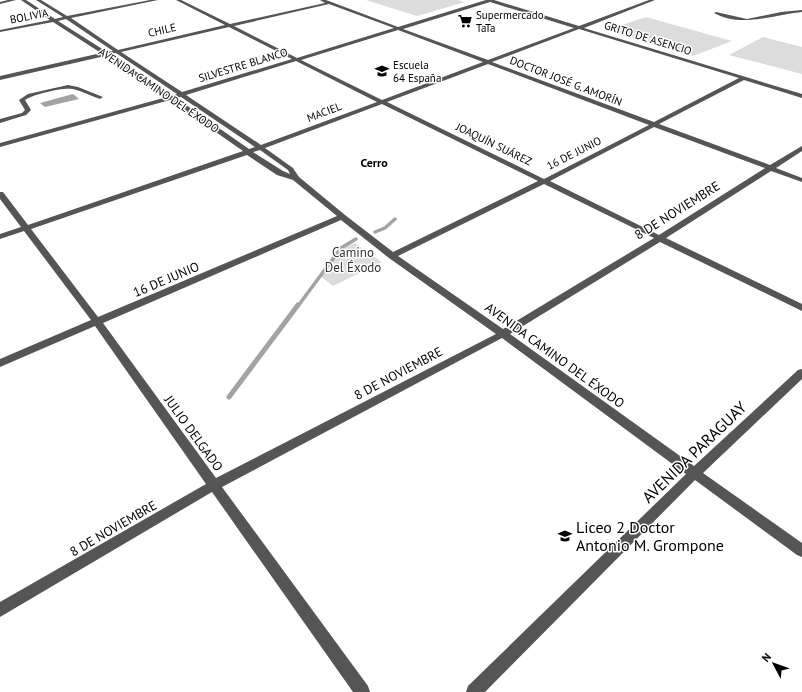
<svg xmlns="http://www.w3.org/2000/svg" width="802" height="692" font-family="'PT Sans',sans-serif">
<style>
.green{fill:#dcdcdc}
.water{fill:#a3a3a3}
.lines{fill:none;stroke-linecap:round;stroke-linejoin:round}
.stream-far1{stroke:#a3a3a3;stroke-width:3.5}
.stream{stroke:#a3a3a3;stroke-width:5}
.minor{fill:#555;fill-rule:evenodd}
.labels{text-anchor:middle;stroke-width:3;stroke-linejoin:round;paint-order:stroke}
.far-poi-label{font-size:11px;fill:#000;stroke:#fff;text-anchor:start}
.far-street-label{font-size:11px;fill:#000;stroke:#fff}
.far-neighbourhood-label{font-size:12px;font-weight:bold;fill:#000;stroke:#fff}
.street-label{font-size:13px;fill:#000;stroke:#fff}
.park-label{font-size:13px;fill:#333;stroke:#fff}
.near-street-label{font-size:16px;fill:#000;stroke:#fff}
.near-poi-label{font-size:16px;fill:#000;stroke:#fff;text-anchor:start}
</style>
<rect width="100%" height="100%" fill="#fff"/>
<!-- green -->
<path class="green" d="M 366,0 L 458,0 L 465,2 L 417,16 Z
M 646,17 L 732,41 L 693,56 L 607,30 Z
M 763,37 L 802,47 L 802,74 L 729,55 Z
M 355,243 L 382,262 L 333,286 L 319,275 L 342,249 Z"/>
<!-- water -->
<path class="water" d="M 73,94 L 79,99 L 45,107 L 40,103 Z"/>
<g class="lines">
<!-- stream-far1 -->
<path class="stream-far1" d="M 375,232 L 385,228 L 395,219
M 298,306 L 341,248 L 356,239"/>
<!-- stream -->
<path class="stream" d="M 229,397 L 298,305"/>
<!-- minor -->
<path class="minor" d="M 8,0 L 16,0 L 0,4 L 0,2 Z
M 21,0 L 26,0 L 55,19 L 63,17 L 36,0 L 41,0 L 67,16 L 150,0 L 158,0 L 71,18 L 118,50 L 225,25 L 176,0 L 181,0 L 230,24 L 325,3 L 320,0 L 326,0 L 398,27 L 486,0 L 494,0 L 579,26 L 649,0 L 655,0 L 584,28 L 802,94 L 802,98 L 744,80 L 659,124 L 770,165 L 802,146 L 802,151 L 776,168 L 802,178 L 802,182 L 771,171 L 666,238 L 802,304 L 802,311 L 660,242 L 510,334 L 694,466 L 798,370 L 802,369 L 802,379 L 703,473 L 802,543 L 802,557 L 797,555 L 695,480 L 485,692 L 466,692 L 468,686 L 686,474 L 502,338 L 222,487 L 368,686 L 370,692 L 353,692 L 212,492 L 0,617 L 0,602 L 206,484 L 95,326 L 0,367 L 0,359 L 91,320 L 24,231 L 0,239 L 0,234 L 21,227 L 0,199 L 0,192 L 3,192 L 28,225 L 243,151 L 170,100 L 0,147 L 0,143 L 167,97 L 105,56 L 0,80 L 0,76 L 101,53 L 53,22 L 0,32 L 0,30 L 50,20 ZM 490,2 L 574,28 L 488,60 L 403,29 ZM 329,4 L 394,28 L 297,58 L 234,26 ZM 66,19 L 113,51 L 107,52 L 58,21 ZM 229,27 L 292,59 L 182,92 L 121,52 ZM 579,29 L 739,78 L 654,122 L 492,62 ZM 398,30 L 483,62 L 382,100 L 301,60 ZM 116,53 L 177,94 L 172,96 L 110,54 ZM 296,61 L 377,102 L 261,145 L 186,95 ZM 488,64 L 649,125 L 544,179 L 387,102 ZM 181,97 L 255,147 L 249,149 L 176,98 ZM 382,104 L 538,181 L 393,252 L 345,215 L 299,177 L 293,168 L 265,148 ZM 654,127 L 765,168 L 659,235 L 550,181 ZM 260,150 L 288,170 L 290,174 L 283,171 L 253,152 ZM 247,155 L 277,175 L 293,180 L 337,216 L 98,317 L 31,229 ZM 544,184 L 654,238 L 503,329 L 398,256 ZM 341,220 L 389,258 L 496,334 L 216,478 L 103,323 Z
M 802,10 L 802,12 C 773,15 740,28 714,13 L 716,12 L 747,19 L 781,12 Z
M 68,85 L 78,87 L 103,97 L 100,99 C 91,96 82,91 73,89 C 63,87 34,94 25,100 L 31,110 L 26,115 L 0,123 L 0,119 L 22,113 L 25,110 L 19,100 L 28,94 Z"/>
</g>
<!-- icons -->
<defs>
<symbol id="supermarket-bare" viewBox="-9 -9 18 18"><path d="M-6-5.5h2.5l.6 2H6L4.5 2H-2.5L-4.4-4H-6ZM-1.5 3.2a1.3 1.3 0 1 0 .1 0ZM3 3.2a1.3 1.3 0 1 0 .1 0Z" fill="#000" stroke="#fff" stroke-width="2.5" paint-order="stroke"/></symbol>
<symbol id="school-bare" viewBox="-9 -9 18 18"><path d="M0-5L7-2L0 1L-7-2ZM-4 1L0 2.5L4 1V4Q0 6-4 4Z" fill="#000" stroke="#fff" stroke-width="2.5" paint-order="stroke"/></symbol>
</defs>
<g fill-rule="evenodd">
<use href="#supermarket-bare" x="455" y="11" width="20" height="20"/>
<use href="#school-bare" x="372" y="61" width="20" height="20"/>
<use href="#school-bare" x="555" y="526" width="20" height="20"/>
</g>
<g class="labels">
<!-- far-poi labels -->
<g class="far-poi-label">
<text x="476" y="19">Supermercado<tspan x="476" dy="13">TaTa</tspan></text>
<text x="393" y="69">Escuela<tspan x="393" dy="13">64 España</tspan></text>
</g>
<!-- far-street labels -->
<g class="far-street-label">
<text transform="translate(29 16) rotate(-11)" y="4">BOLIVIA</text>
<text transform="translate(162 30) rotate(-13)" y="4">CHILE</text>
<text transform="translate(648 38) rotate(17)" y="4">GRITO DE ASENCIO</text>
<text transform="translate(243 65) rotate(-17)" y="4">SILVESTRE BLANCO</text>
<text transform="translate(566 81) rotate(21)" y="4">DOCTOR JOSÉ G. AMORÍN</text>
<text transform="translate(159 90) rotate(34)" y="4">AVENIDA CAMINO DEL ÉXODO</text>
<text transform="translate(324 112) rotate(-21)" y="4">MACIEL</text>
<text transform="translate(494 144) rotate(26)" y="4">JOAQUÍN SUÁREZ</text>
<text transform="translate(574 153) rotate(-27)" y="4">16 DE JUNIO</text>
</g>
<!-- far-neighbourhood labels -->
<g class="far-neighbourhood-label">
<text x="374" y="167">Cerro</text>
</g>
<!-- street labels -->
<g class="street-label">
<text transform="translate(677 210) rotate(-32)" y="5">8 DE NOVIEMBRE</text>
<text transform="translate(166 279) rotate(-23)" y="5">16 DE JUNIO</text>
<text transform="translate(555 355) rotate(36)" y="5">AVENIDA CAMINO DEL ÉXODO</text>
<text transform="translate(398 373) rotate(-28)" y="5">8 DE NOVIEMBRE</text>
<text transform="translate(194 433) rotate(54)" y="5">JULIO DELGADO</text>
<text transform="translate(113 528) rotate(-30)" y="5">8 DE NOVIEMBRE</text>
</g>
<!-- park labels -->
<g class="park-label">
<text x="353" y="257">Camino<tspan x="353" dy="15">Del Éxodo</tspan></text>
</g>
<!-- near-street labels -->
<g class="near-street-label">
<text transform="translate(694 452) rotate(-44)" y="6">AVENIDA PARAGUAY</text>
</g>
<!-- near-poi labels -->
<g class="near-poi-label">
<text x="576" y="533">Liceo 2 Doctor<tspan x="576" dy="18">Antonio M. Grompone</tspan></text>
</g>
</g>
<!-- north arrow -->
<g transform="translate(774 664) rotate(311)" stroke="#ffffff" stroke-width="3" paint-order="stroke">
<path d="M0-3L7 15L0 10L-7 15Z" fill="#000000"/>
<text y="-6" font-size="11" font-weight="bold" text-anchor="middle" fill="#000000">N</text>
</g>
</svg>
